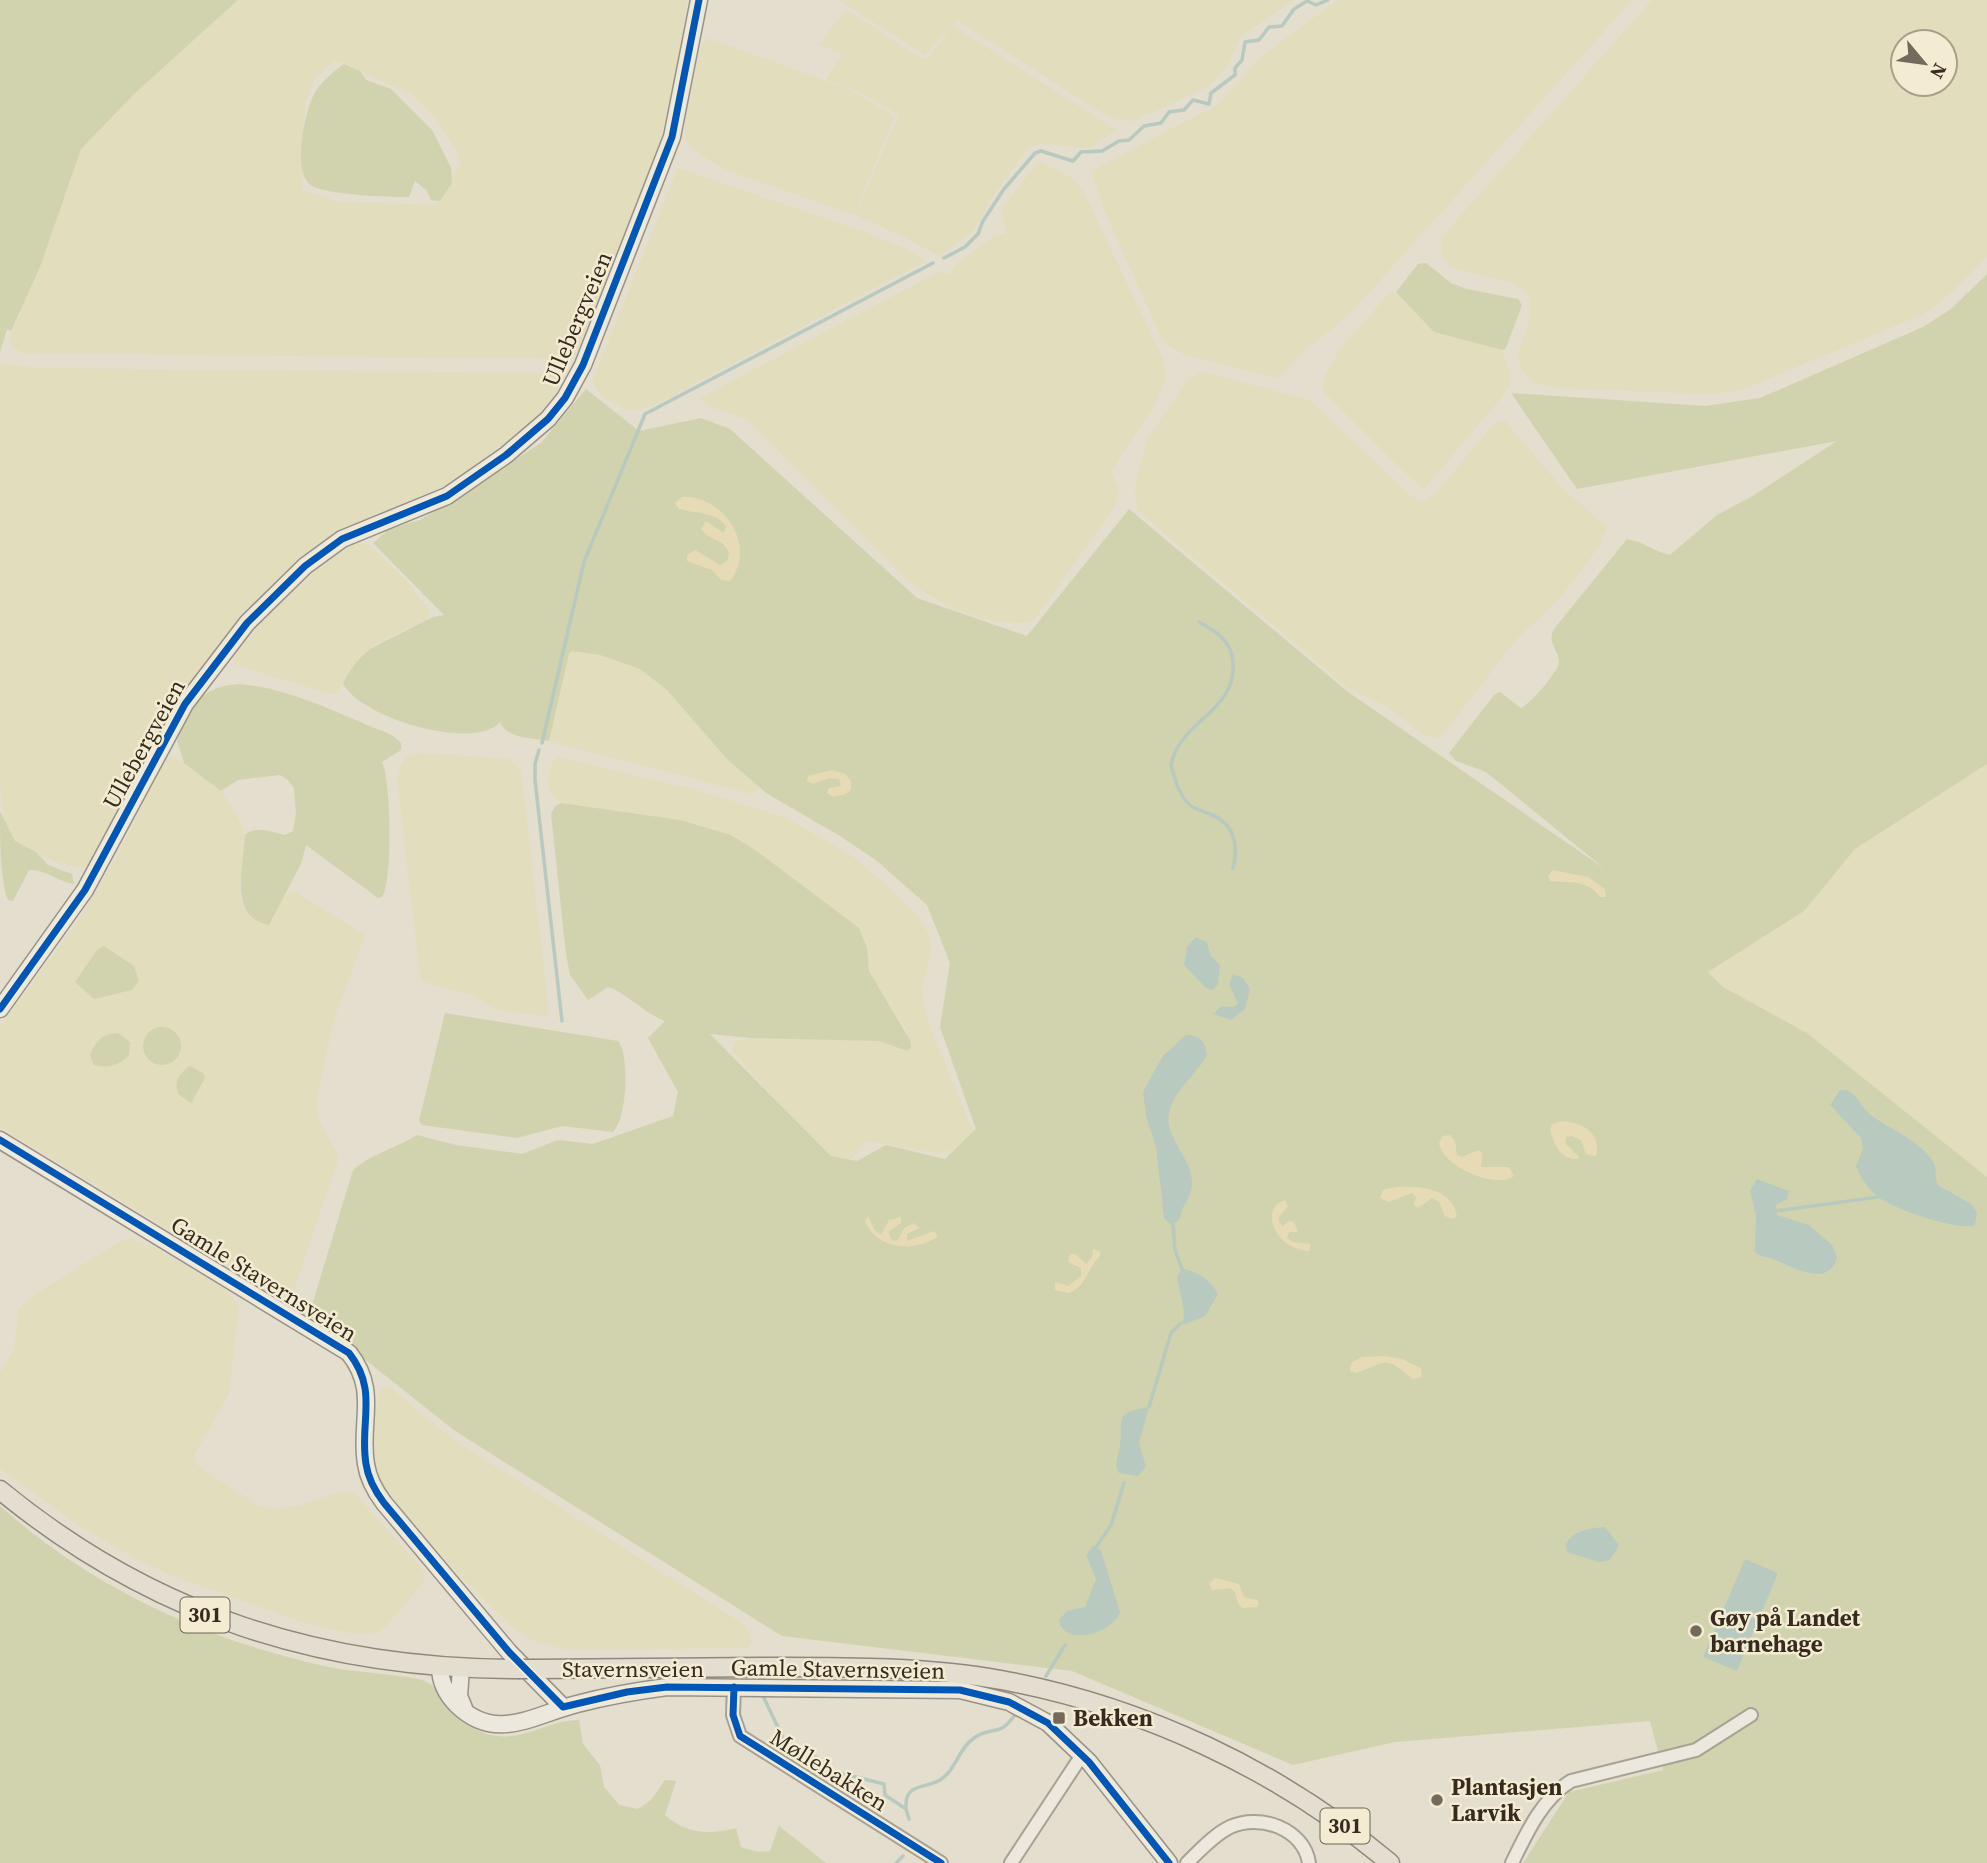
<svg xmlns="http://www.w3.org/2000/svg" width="1987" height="1863" font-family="'Source Serif 4',serif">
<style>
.farmland{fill:#e2ddbd;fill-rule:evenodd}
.green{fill:#d1d3af}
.sand{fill:#e6dbb5}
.water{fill:#b8c9bf}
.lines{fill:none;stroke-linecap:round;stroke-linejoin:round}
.stream{stroke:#b8c9bf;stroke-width:3.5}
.street-casing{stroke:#a8a295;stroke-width:16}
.secondary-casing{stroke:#989286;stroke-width:19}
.primary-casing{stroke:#8e887c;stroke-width:21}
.street{stroke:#ece8de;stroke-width:12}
.secondary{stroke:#ece8de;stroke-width:16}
.primary{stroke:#e3ded0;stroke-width:18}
.primary-bridge-casing{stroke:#8e887c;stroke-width:21;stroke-linecap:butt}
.primary-bridge{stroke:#e3ded0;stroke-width:18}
.cycleway-casing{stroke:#f4ecd2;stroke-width:11}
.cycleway{stroke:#0057b8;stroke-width:7}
.poi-dot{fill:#736a5b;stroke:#f4ecd2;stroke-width:2.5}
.labels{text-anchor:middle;stroke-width:5;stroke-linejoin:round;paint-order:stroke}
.shield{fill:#f4ecd2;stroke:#6f6554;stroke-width:2}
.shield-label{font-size:21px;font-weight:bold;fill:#362b1e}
.street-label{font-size:23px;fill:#362b1e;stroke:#f4ecd2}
.poi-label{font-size:23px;font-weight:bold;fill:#362b1e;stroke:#f4ecd2;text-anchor:start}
</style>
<rect width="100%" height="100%" fill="#e3decd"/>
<!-- farmland -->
<path class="farmland" d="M 238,0 L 687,0 L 677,73 L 657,152 L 575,356 L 571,359 L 23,353 L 13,347 L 9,337 L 40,267 L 81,149 L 134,94 ZM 335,60 L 410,93 L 436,118 L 457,151 L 461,164 L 436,205 L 339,202 L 302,190 L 305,102 L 315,78 Z
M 839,0 L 1294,0 L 1242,35 L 1226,67 L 1208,87 L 1133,121 L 1116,119 L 1096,109 L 957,20 L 925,55 Z
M 1338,0 L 1632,0 L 1347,317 L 1307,348 L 1282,375 L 1278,378 L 1185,355 L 1165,343 L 1159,332 L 1105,212 L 1091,171 L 1217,105 L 1261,57 Z
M 1652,0 L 1987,0 L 1987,257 L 1941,302 L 1921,315 L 1739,391 L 1709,394 L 1556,388 L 1531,381 L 1522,370 L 1518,354 L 1530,319 L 1530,296 L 1515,284 L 1450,267 L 1443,257 L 1441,238 ZM 1945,42 L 1945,84 L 1903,84 L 1903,42 Z
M 848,11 L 923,60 L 930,56 L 953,26 L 1116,130 L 1093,146 L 1082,148 L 1043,143 L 1028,147 L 994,195 L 973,231 L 939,256 L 907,238 L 855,215 L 899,115 L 861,93 L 826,79 L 843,54 L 819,45 L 843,13 Z
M 708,38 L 848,89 L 894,116 L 854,215 L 724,169 L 692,149 L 685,138 L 685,123 L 700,48 Z
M 1039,161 L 1072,178 L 1083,191 L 1163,359 L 1166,377 L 1156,403 L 1111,471 L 1119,490 L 1115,506 L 1035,619 L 1026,623 L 997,622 L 953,609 L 910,583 L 748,420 L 709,406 L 700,398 L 935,274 L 942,272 L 950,275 L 955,265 L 996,235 L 1006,234 L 1002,208 Z
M 678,168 L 862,231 L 908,250 L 925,261 L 659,403 L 638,410 L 627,410 L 601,396 L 592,382 Z
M 1396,292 L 1434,332 L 1502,350 L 1510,373 L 1509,385 L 1500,399 L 1423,490 L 1322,390 L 1326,374 L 1340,349 L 1389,294 Z
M 0,364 L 38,368 L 536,373 L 552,375 L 559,384 L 553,400 L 540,416 L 455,480 L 427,496 L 342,530 L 300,559 L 270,588 L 217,647 L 172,708 L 90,866 L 83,868 L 56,862 L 15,841 L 4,819 L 0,785 Z
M 1202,372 L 1310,400 L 1411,496 L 1422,502 L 1434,495 L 1496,422 L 1505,421 L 1564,490 L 1607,527 L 1599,546 L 1579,574 L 1556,602 L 1518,637 L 1440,738 L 1425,736 L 1388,707 L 1348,688 L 1138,511 L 1135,496 L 1137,476 L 1148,438 L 1188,379 Z
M 359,542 L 369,545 L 408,583 L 430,611 L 425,620 L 377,643 L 351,668 L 337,691 L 331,694 L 233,664 L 238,647 L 287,596 L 333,556 Z
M 572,651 L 600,655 L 640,669 L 667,690 L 727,759 L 761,790 L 752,794 L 549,741 L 569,654 Z
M 419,753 L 510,759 L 521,771 L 549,1011 L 546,1016 L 494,1009 L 473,995 L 424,982 L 420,975 L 397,779 L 402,762 L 409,756 Z
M 172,756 L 200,772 L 221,791 L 236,814 L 245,835 L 239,892 L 243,905 L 254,916 L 263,924 L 273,919 L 282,898 L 290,892 L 297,893 L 365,935 L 334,1019 L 316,1103 L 319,1121 L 339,1157 L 294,1290 L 286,1296 L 262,1286 L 0,1127 L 0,1027 L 80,918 L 119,853 L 162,766 L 166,758 Z
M 559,757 L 700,791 L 786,818 L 852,856 L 891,889 L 919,917 L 929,935 L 931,951 L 922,987 L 923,1003 L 929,1026 L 975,1135 L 949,1151 L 936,1153 L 867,1141 L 844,1167 L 837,1167 L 732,1051 L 736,1041 L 750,1038 L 879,1041 L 906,1051 L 911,1048 L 907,1031 L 869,971 L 867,948 L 859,928 L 680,820 L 561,803 L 550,793 L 548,783 L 552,762 Z
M 1987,764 L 1987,1177 L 1807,1033 L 1723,987 L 1707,972 L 1804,911 L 1855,849 Z
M 133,1239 L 153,1247 L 226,1290 L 239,1305 L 229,1394 L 194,1455 L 198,1466 L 259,1506 L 274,1509 L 298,1506 L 339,1492 L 354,1493 L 420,1566 L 425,1575 L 422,1584 L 387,1625 L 375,1633 L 354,1634 L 302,1622 L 173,1576 L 136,1559 L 77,1524 L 0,1468 L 0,1373 L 14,1348 L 19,1309 L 30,1298 L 122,1240 Z
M 388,1386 L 438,1428 L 471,1451 L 746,1626 L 752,1643 L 748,1648 L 568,1650 L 533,1641 L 510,1625 L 456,1571 L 411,1521 L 389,1495 L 378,1475 L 375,1454 L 376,1411 L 381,1389 Z"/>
<!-- green -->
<path class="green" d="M 0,0 L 238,0 L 134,94 L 81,149 L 40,267 L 11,331 L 7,329 L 0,352 Z
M 344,64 L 360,71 L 366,80 L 391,89 L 432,130 L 451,168 L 452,183 L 440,201 L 431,200 L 427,191 L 415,181 L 409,197 C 389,197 328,195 312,186 C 291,174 305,112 314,94 C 321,82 333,72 344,64 Z
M 1426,263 L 1451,283 L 1467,289 L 1518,299 L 1522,305 L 1506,348 L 1502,350 L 1434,332 L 1396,292 L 1418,264 Z
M 1987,274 L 1987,764 L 1855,849 L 1804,911 L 1708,972 L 1723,987 L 1807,1033 L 1987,1177 L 1987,1863 L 1523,1863 L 1569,1792 L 1663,1770 L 1650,1721 L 1395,1742 L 1293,1765 L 1072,1671 L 782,1636 L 455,1431 L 309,1315 L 353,1170 C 371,1154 396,1148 417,1135 L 456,1145 L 522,1154 L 558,1140 L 593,1144 L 673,1116 L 678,1092 L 648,1038 L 665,1021 C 643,1013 629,994 608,987 L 588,1000 L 570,975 L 566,954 L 551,814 L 555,806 L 561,803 L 680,820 L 731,835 L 758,852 L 859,928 L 867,948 L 869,971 L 910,1040 L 911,1048 L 907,1051 L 879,1041 L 750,1038 L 710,1034 L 831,1156 L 857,1161 L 886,1145 L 945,1159 L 976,1129 L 940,1027 L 950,963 L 927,905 L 877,861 L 840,836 L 766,793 L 727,759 L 667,690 L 640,669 L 600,655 L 572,651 L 569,654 L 549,741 C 532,738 507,739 500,722 C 474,752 358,717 343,683 C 363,646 376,647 409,629 C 421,623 431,616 444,615 L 373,543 L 389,529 L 420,520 L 541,443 L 586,389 L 639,431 L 701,418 L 730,429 L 917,598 L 1027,636 L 1129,509 L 1348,692 L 1605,869 L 1486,772 L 1456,761 L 1449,753 L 1495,694 L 1500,692 L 1521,708 C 1530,704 1561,670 1559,660 C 1557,647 1547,643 1554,629 L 1627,539 C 1643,541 1654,552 1670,555 L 1717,515 L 1751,497 L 1837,441 L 1577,489 L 1511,393 L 1705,406 L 1760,398 L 1923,327 L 1951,309 Z
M 238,684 C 292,688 342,716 392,735 L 401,743 L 401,750 L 382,762 C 391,779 393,882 382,897 L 378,898 L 306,845 L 301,864 L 269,925 C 227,917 244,865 245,835 C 257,825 271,832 285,835 L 293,831 L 296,814 L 294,788 L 288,780 L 280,775 L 238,780 L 221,791 L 184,763 L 177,740 C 192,705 198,688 238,684 Z
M 0,811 L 15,841 L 36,852 L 48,865 L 72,874 L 74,884 C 57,881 48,870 29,870 L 13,901 L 8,900 C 0,880 0,836 0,811 Z
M 104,946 L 134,966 L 139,981 L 132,990 L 94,999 L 75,982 L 97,950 Z
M 445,1013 L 618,1041 C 630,1055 627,1119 613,1132 L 562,1126 L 517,1138 L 422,1125 L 419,1121 Z
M143 1046a19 19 0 1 1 38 0a19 19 0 1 1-38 0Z
M 118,1033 L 130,1042 L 129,1055 C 120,1065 106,1070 93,1064 L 90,1055 C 95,1041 103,1033 118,1033 Z
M 190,1066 L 203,1073 L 205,1078 L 191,1103 L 178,1094 C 174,1081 179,1073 190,1066 Z
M 0,1506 C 93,1589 208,1641 329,1667 C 358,1673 389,1673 418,1679 C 447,1685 458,1725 487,1734 C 521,1744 547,1720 579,1720 L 583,1744 L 600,1765 L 604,1787 L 619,1805 L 638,1809 L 651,1800 L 665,1780 L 676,1781 L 665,1815 C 686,1834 709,1835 736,1828 L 741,1847 L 758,1852 L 770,1851 L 779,1826 L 826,1863 L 0,1863 Z"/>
<!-- sand -->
<path class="sand" d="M 682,497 C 723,494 758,546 730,581 L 721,580 L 712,570 L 687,561 L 687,555 L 695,550 L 720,565 L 727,561 L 729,554 C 725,538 709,541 701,529 L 706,521 L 724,533 L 726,526 C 715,511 696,514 679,509 L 675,503 Z
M 832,770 L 845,774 L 851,781 L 851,789 L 846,794 L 833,797 L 827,793 L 829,788 L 841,786 L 839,779 L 829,778 L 813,784 L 807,781 L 808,776 Z
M 1553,870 L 1588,877 L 1605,889 L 1606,897 L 1600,897 C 1586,878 1570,884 1550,881 L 1548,876 Z
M 1561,1121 C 1582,1122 1602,1133 1596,1156 L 1586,1154 L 1581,1140 L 1572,1136 L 1566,1137 L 1566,1144 L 1580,1158 C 1562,1163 1554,1144 1550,1130 L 1552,1124 Z
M 1450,1135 L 1455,1141 L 1457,1155 L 1462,1157 L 1478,1150 L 1482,1152 L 1481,1167 L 1509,1167 L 1514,1176 C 1496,1190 1442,1166 1439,1143 L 1443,1136 Z
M 1395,1187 C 1419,1186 1453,1187 1457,1217 L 1452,1219 L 1445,1216 L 1439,1202 L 1432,1198 L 1418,1208 L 1414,1205 L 1416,1197 L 1412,1193 L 1389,1202 L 1380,1198 L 1383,1190 Z
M 1285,1200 L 1288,1206 L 1279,1217 L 1279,1223 L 1283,1226 L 1289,1221 L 1294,1222 L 1298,1232 L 1289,1232 L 1287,1238 L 1293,1242 L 1311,1244 L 1309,1251 C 1276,1250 1258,1209 1285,1200 Z
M 868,1216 L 874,1229 L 881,1235 L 889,1220 L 901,1217 L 901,1223 L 888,1232 L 892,1241 L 898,1240 L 904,1228 L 914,1223 L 919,1228 L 907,1234 L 907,1241 L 934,1231 L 938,1236 C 916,1253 875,1250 865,1220 Z
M 1093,1249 L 1100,1251 L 1100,1256 C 1086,1270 1087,1286 1069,1293 L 1055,1290 L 1055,1282 L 1068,1286 L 1081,1276 L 1081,1268 L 1068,1262 L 1070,1254 L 1075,1254 L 1086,1264 L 1092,1257 Z
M 1385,1356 L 1402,1359 L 1421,1368 L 1422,1377 L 1413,1379 C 1384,1356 1390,1360 1356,1373 L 1350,1371 L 1351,1363 L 1362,1357 Z
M 1216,1578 L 1239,1584 L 1244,1597 L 1258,1600 L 1258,1607 L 1242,1608 L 1238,1603 L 1235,1592 L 1230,1588 L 1212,1590 L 1209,1583 Z"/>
<!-- water -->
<path class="water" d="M 1196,937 L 1207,942 L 1210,955 L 1220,965 L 1218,984 L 1213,990 L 1206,988 L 1184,965 L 1187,947 Z
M 1233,974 L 1243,978 L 1250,989 L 1245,1009 L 1231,1020 L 1214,1014 L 1221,1006 L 1233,1007 L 1238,1004 L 1229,984 Z
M 1186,1035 C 1199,1034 1206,1042 1207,1055 C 1197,1074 1177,1087 1170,1109 C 1159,1142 1210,1166 1185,1204 C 1179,1213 1184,1220 1171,1225 L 1164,1218 L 1156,1147 L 1146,1116 L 1143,1092 L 1162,1057 Z
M 1840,1090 C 1856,1088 1860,1108 1872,1116 C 1893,1131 1917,1139 1932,1160 C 1939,1169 1933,1176 1938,1185 L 1971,1204 L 1977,1212 L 1975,1225 C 1959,1232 1892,1208 1878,1197 C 1868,1189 1860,1177 1856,1166 L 1863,1149 L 1861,1138 L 1830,1105 Z
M 1757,1179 L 1789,1191 L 1787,1199 L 1776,1205 L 1777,1215 L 1809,1225 L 1832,1245 L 1837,1257 C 1829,1291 1788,1264 1770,1258 C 1763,1256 1760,1257 1755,1252 L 1756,1216 L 1750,1191 Z
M 1182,1269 C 1196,1270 1212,1281 1218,1294 L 1205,1316 L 1183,1325 L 1184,1311 L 1177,1277 Z
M 1149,1407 L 1139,1443 L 1146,1467 L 1138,1476 L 1119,1473 C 1113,1464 1119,1456 1120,1445 C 1124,1419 1112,1413 1149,1407 Z
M 1605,1527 L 1619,1545 L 1610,1560 L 1599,1562 L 1567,1552 L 1566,1544 C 1574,1530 1590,1528 1605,1527 Z
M 1094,1545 L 1101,1551 L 1120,1612 C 1114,1633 1063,1648 1059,1620 L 1067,1611 L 1085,1607 L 1096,1579 L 1086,1555 Z
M 1745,1559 L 1778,1573 L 1737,1671 L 1703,1657 Z"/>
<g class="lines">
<!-- stream -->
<path class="stream" d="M 944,258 L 965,247 L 978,234 L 983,221 L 1004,189 L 1035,153 L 1041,151 L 1073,161 L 1081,152 L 1102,151 L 1119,141 L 1129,140 L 1144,126 L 1161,123 L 1169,112 L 1184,110 L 1193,100 L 1209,104 L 1211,93 L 1235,75 L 1235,68 L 1242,60 L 1245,42 L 1259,40 L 1269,27 L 1282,26 L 1294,9 L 1307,1 L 1316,5 L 1328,0
M 1199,622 C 1216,631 1231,641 1233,661 C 1238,712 1178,721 1171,766 C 1175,779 1179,796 1190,805 C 1196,810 1203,811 1210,814 C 1234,823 1239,844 1233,868
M 542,743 L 584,562 L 645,414 L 933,263
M 539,750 L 535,764 L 535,780 L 562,1021
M 1776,1211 L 1878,1197
M 1173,1225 L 1175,1250 L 1182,1269
M 1149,1407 L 1171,1333 L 1181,1323
M 1097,1546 L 1111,1525 L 1124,1483
M 1046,1676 L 1065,1645
M 763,1696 L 783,1738 L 793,1746 L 816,1757 L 832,1771 L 884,1784 L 885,1795 L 906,1809 L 909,1819
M 906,1807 C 905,1783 924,1789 940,1780 C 957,1769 958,1749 974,1738 C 983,1731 991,1732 1000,1729 C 1007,1727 1011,1719 1016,1714
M 896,1863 L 903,1856"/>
<defs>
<path id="street" d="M 734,1687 L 733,1715 L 740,1736 L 941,1863
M 1011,1863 L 1082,1755
M 1187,1863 C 1199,1851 1215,1834 1230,1827 C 1260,1813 1304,1829 1309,1863
M 1512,1863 C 1527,1832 1542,1799 1571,1781 L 1696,1750 L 1751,1715"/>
<path id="secondary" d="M 0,1009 L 85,890 L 185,704 L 247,623 L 305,566 L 342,539 L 447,496 L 506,455 L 548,419 L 565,398 L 583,365 L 672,137 L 699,0
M 0,1140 L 349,1353 C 379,1391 359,1422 366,1464 C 368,1479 375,1491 384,1503 L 509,1652 L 563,1707
M 440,1667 C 440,1682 447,1695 457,1705 C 496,1743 533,1715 577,1704 C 607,1696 636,1691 667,1687 L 960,1690 L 1009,1702 L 1048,1723 L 1089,1762 L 1169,1863
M 461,1668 L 459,1696 L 464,1708"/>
<path id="primary" d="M 0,1490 C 152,1615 321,1669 518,1669
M 534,1669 C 610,1669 686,1668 762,1667 C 842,1667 922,1666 1001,1680 C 1143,1706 1279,1770 1390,1863"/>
</defs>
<!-- street casing -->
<use href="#street" class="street-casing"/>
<!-- secondary casing -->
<use href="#secondary" class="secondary-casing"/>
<!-- primary casing -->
<use href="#primary" class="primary-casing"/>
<!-- street -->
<use href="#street" class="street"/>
<!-- secondary -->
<use href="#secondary" class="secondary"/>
<!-- primary -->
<use href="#primary" class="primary"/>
<defs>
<path id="primary-bridge" d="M 518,1669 L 534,1669"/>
</defs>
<!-- primary-bridge casing -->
<use href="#primary-bridge" class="primary-bridge-casing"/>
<!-- primary-bridge -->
<use href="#primary-bridge" class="primary-bridge"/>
<defs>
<path id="cycleway" d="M 0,1009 L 85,890 L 185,704 L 247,623 L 305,566 L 342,539 L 447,496 L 506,455 L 548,419 L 565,398 L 583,365 L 672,137 L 699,0
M 0,1140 L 349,1353 C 379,1391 359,1422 366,1464 C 368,1479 375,1491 384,1503 L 509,1652 L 563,1707 L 627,1692 L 667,1687 L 960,1690 L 1009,1702 L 1048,1723 L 1089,1762 L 1169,1863
M 734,1687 L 733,1715 L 740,1736 L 941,1863"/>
</defs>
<!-- cycleway casing -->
<use href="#cycleway" class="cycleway-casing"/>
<!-- cycleway -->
<use href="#cycleway" class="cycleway"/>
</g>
<!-- markers -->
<g class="poi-dot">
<circle cx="1696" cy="1631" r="7"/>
<rect x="1052" y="1711" width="14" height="14" rx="3.5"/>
<circle cx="1437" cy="1800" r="7"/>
</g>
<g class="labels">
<!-- shield labels -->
<g class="shield">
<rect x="180.5" y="1597.5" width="49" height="35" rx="5"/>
<rect x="1320.5" y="1808.5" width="49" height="35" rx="5"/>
</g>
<g class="shield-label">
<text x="205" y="1622">301</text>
<text x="1345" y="1833">301</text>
</g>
<!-- street labels -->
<g class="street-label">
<text transform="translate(577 319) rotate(-67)" y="8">Ullebergveien</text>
<text transform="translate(144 744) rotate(-61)" y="8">Ullebergveien</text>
<text transform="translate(264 1279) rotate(32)" y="8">Gamle Stavernsveien</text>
<text x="633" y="1677">Stavernsveien</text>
<text transform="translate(838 1669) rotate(1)" y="8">Gamle Stavernsveien</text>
<text transform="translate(829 1770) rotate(32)" y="8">Møllebakken</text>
</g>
<!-- poi labels -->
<g class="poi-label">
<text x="1710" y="1626">Gøy på Landet<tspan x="1710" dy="26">barnehage</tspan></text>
<text x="1073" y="1726">Bekken</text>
<text x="1451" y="1795">Plantasjen<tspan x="1451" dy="26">Larvik</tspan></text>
</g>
</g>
<!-- north arrow -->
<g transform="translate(1924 63) rotate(119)"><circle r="33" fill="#f4ecd2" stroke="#a89f8a" stroke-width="2"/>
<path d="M0-5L12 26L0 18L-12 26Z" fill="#736a5b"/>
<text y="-10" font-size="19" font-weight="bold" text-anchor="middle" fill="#362b1e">N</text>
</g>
</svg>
